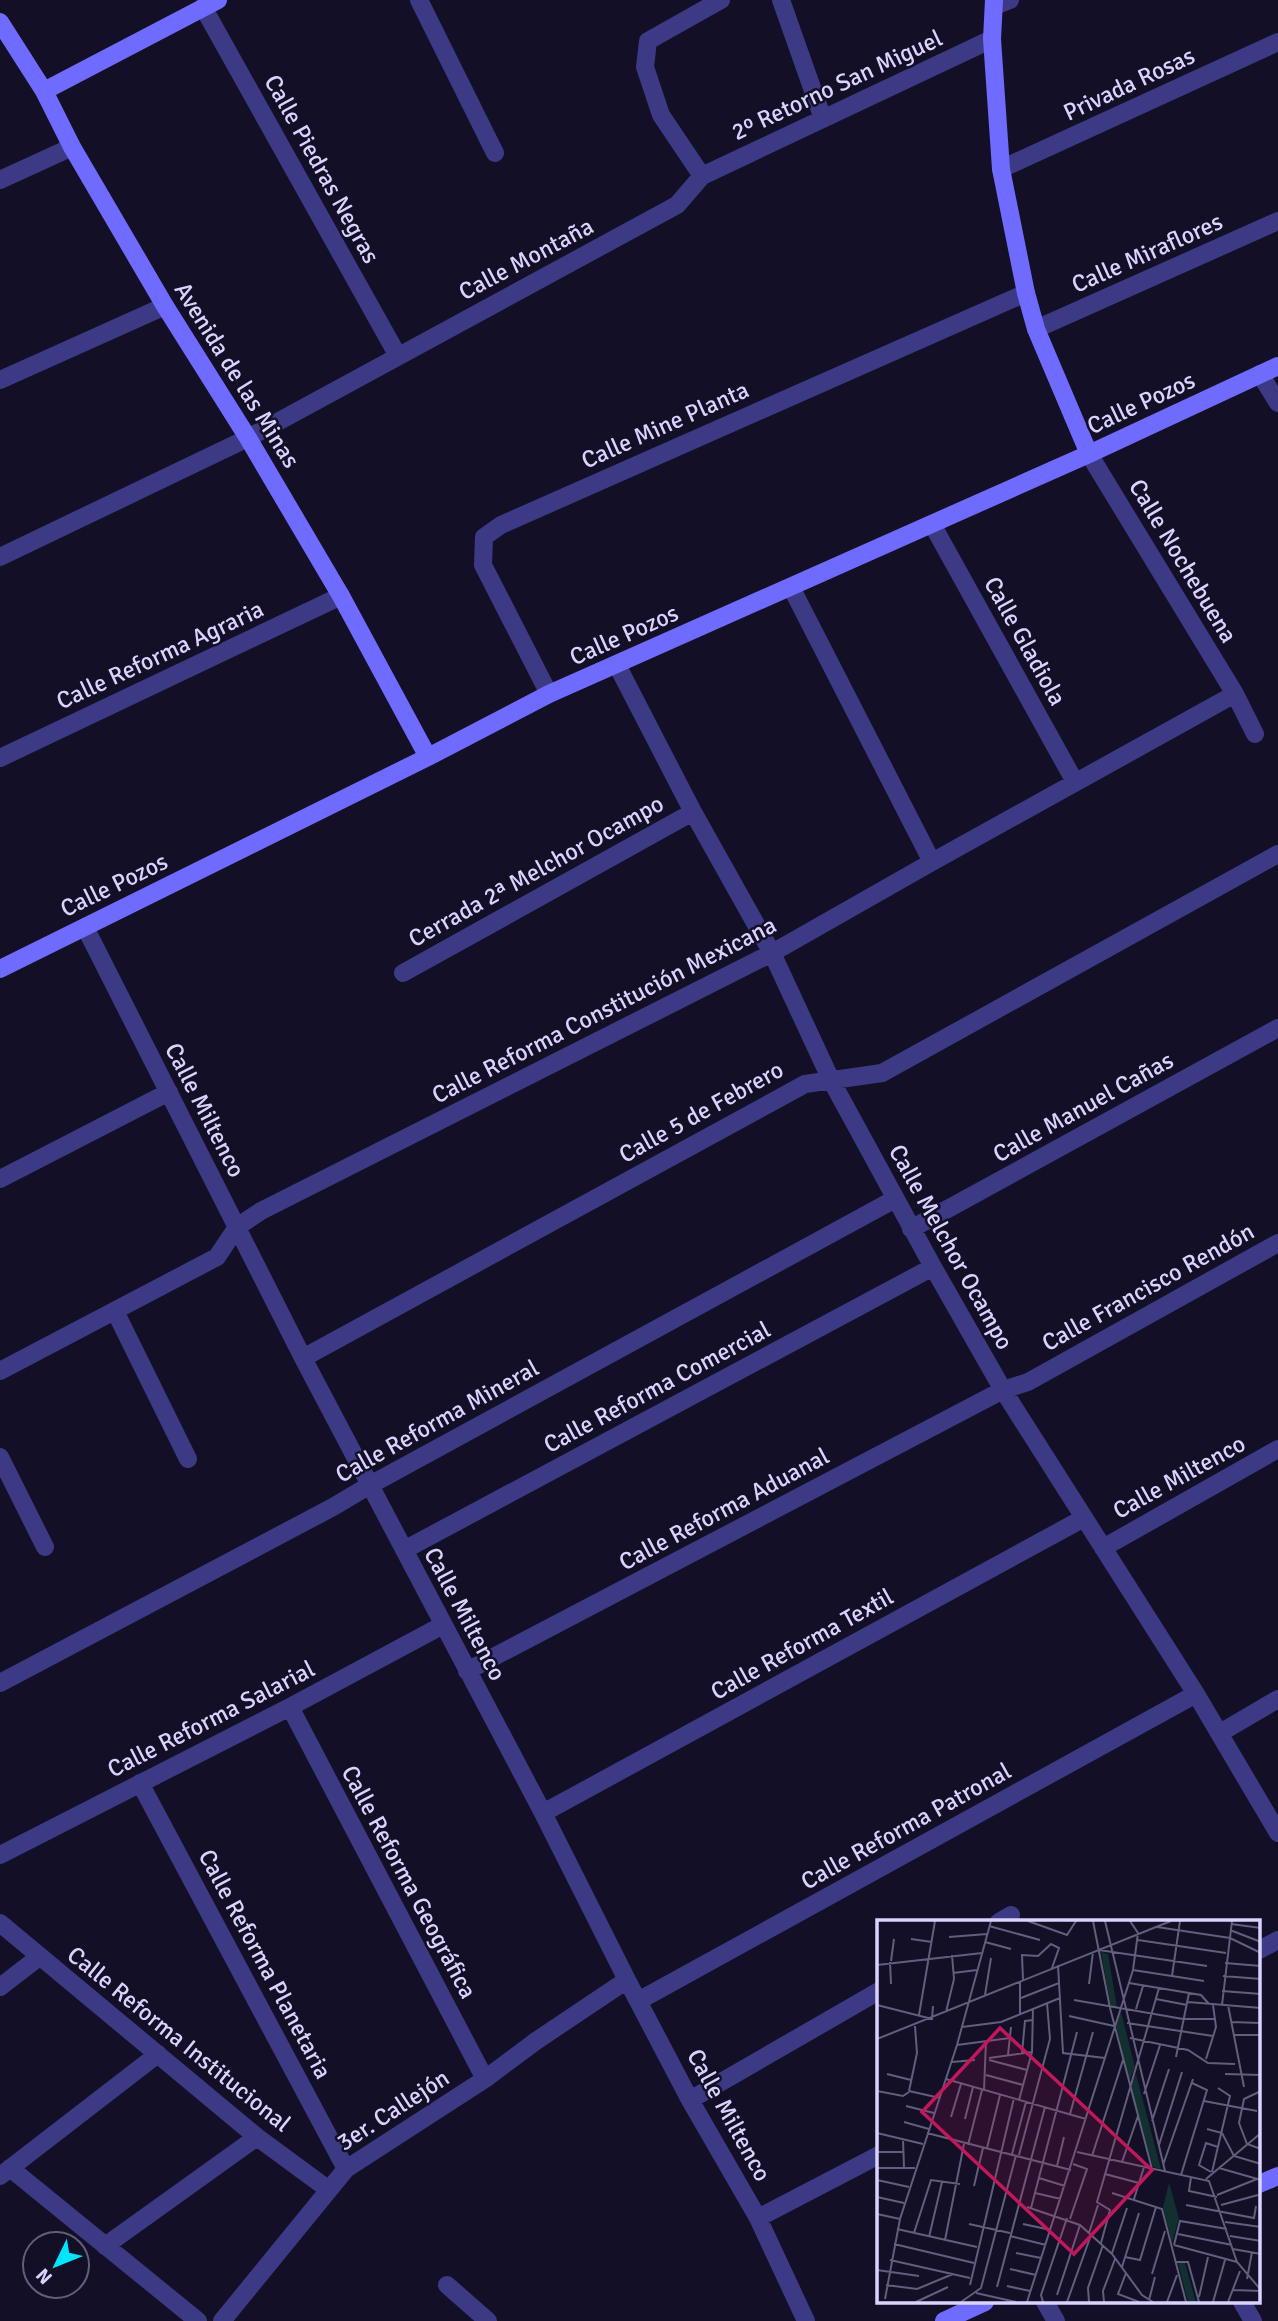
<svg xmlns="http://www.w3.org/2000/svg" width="1278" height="2321" font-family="Signika,sans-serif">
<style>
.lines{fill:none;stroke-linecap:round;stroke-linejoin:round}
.street{stroke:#3d3a85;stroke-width:18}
.secondary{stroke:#6f6bff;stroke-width:18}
.labels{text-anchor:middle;stroke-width:5;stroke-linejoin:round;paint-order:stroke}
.street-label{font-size:24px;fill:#d9d4ff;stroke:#130f26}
.inset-road{fill:none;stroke:#625e7d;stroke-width:2}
.view{fill:#c2185b;fill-opacity:0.15;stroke:#c2185b;stroke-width:3.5}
.inset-edge{fill:none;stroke:#d9d4ff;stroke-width:3.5}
</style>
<rect width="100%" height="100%" fill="#130f26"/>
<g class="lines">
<!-- street -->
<path class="street" d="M 419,0 L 495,153
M 781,0 L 823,119
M 995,6 L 1010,0
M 203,7 L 398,356
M 1001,169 L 1278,42
M 702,176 L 992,39
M 0,180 L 72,147
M 1036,329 L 1278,221
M 1260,374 L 1278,403
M 0,380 L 165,306
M 1089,454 L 1235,694 L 1255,734
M 932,524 L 1075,782
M 0,557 L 248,438 L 677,205 L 702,176 L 661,115 L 645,67 L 648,41 L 721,0
M 791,587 L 932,862
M 617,665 L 693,812 L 772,953 L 831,1080 L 933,1267 L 1003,1390 L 1196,1694 L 1278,1833
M 549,694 L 483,565 L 484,537 L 501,525 L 1026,293
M 0,758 L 341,596
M 85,927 L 303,1358 L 543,1813 L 627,1980 L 690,2100 L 758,2218 L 806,2321
M 403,973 L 693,812
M 0,1179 L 169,1092
M 911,1229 L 1278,1028
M 115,1311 L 188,1459
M 303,1358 L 805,1084 L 882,1073 L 1278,854
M 0,1371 L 217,1257 L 237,1227 L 261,1211 L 772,953 L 932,862 L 1235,694
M 0,1457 L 45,1547
M 1103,1548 L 1278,1449
M 404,1550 L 933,1267
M 467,1671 L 1003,1390 L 1028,1382 L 1278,1243
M 0,1683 L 333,1507 L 370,1485 L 895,1199
M 290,1707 L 485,2079
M 1220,1733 L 1278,1699
M 140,1783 L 346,2169
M 543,1813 L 1084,1518
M 0,1855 L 290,1707 L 443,1625
M 999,1922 L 1011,1915
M 0,1923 L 257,2137 L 329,2190
M 1259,1950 L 1278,1940
M 0,1987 L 39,1957
M 640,2000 L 1196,1694
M 690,2100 L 879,1991
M 10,2168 L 198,2321
M 0,2176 L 158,2054
M 758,2218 L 879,2155
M 105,2246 L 257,2137
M 447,2285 L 488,2321
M 1045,2302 L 1056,2321
M 1242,2302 L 1253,2321
M 222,2321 L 346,2169 L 485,2079 L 536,2041 L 627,1980"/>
<!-- secondary -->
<path class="secondary" d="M 994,0 L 992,39 L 1001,169 L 1026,293 L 1036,329 L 1089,454
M 0,22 L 44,91 L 72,147 L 165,306 L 248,438 L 341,596 L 428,757
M 44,91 L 218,0
M 0,969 L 428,757 L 549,694 L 1089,454 L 1278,366
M 1259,2184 L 1278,2176
M 944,2321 L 985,2302"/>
</g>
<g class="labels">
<!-- street labels -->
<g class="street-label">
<text transform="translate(1129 84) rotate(-25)" y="8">Privada Rosas</text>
<text transform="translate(837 85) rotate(-25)" y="8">2º Retorno San Miguel</text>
<text transform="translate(322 169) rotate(61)" y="8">Calle Piedras Negras</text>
<text transform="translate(1147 253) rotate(-24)" y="8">Calle Miraflores</text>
<text transform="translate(526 259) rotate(-28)" y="8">Calle Montaña</text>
<text transform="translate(237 375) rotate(58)" y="8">Avenida de las Minas</text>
<text transform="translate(1141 403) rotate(-25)" y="8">Calle Pozos</text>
<text transform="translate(665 425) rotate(-24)" y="8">Calle Mine Planta</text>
<text transform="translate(1183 561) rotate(59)" y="8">Calle Nochebuena</text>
<text transform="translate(624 635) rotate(-24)" y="8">Calle Pozos</text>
<text transform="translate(1025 641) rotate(61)" y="8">Calle Gladiola</text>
<text transform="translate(160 655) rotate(-25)" y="8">Calle Reforma Agraria</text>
<text transform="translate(536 871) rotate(-29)" y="8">Cerrada 2ª Melchor Ocampo</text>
<text transform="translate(114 885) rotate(-26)" y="8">Calle Pozos</text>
<text transform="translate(604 1010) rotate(-27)" y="8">Calle Reforma Constitución Mexicana</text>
<text transform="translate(1083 1107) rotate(-29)" y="8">Calle Manuel Cañas</text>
<text transform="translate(205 1110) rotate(63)" y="8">Calle Miltenco</text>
<text transform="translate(701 1112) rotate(-29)" y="8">Calle 5 de Febrero</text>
<text transform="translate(951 1247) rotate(61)" y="8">Calle Melchor Ocampo</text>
<text transform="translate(1148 1287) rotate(-29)" y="8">Calle Francisco Rendón</text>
<text transform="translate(657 1387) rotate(-28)" y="8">Calle Reforma Comercial</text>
<text transform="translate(437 1421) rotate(-29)" y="8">Calle Reforma Mineral</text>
<text transform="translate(1179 1477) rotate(-29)" y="8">Calle Miltenco</text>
<text transform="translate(724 1509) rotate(-28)" y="8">Calle Reforma Aduanal</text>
<text transform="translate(465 1614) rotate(62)" y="8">Calle Miltenco</text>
<text transform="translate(802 1644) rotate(-29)" y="8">Calle Reforma Textil</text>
<text transform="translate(211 1719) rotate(-27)" y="8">Calle Reforma Salarial</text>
<text transform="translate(906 1826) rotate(-29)" y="8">Calle Reforma Patronal</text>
<text transform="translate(409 1882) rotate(62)" y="8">Calle Reforma Geográfica</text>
<text transform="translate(265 1964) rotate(62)" y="8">Calle Reforma Planetaria</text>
<text transform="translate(179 2039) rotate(39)" y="8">Calle Reforma Institucional</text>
<text transform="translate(393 2110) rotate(-33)" y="8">3er. Callejón</text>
<text transform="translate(729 2115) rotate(61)" y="8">Calle Miltenco</text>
</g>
</g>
<!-- overview -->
<g transform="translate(877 1920)">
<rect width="383" height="383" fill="#130f26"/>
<path d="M 224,32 L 231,34 L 240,87 L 234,87 ZM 244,92 L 258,147 L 252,162 L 239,104 ZM 259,154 L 284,249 L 276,247 L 254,167 ZM 292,263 L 302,298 L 295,323 L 286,287 ZM 301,343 L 308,343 L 319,382 L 311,382 Z" fill="#12302f"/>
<path class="inset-road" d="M 151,1 L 190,15 L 199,1M 216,1 L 233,88 L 275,249M 228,1 L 288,251M 354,4 L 384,8M 112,6 L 163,20M 280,7 L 353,18 L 384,33M 353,10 L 384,22M 72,17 L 110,14M 34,19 L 55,22M 261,20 L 349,33M 108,22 L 134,29M 222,30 L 330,46M 14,41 L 17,19M 13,42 L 14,64M 348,43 L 384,46M 0,45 L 105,33M 181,45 L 186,133 L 228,138M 256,50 L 327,61M 76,53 L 100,50M 295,56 L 303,1M 346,56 L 384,59M 146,60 L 145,35 L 161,36 L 174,24 L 182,28 L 175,48M 143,61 L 143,95M 252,63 L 324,75 L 332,84M 212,64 L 216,32M 345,71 L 384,74M 108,75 L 114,38M 144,78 L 182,63M 279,79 L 310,85M 197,80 L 306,99 L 338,99M 311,82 L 384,88M 0,85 L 55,99 L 56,86M 345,85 L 355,1M 351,85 L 367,167M 259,89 L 266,66M 69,92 L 77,59 L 75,35M 42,95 L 58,1M 192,96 L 237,106M 354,102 L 384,103M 250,103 L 336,116M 85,107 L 124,102 L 183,78M 357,115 L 384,115M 253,118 L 311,130 L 331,143 L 358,144M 0,119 L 294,1M 80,125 L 133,118M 145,133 L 148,101 L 156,100M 131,135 L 134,107M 299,137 L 312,73M 112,138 L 155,132M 329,139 L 339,107 L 336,85M 112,140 L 150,150M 75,142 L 98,140M 10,154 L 34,160M 348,154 L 384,155M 109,155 L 146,165M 69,159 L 209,199M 107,170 L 109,121M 0,171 L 26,176 L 32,172M 32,171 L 40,133 L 38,106M 32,171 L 63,178M 384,171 L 367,179 L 362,203 L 370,224 L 384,229M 267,174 L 283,125M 142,180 L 155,132 L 156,88M 327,181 L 380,191M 29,186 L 57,193M 193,194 L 216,112M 74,197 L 84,164M 88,199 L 96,167M 275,201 L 292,149M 27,202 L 52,209M 330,209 L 345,213 L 357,236 L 384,244M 0,213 L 46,224M 50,213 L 194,250M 26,219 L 27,248M 91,225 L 105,170M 282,225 L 305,152M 110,228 L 123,175M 0,232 L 26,232M 200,232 L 332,261 L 360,342 L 384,370M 135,234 L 149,182M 142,235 L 173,119 L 170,83M 215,236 L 246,140M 245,242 L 261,196M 286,245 L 316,159M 180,246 L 187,217M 0,248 L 38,248M 342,248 L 384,260M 334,252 L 322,245 L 329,223 L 341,227M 335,252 L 353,176 L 341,168M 228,254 L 262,263M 304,255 L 330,170 L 315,163M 314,257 L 312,271 L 340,277M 162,258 L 188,266M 329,259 L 384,213M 0,260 L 32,267M 97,266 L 106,228M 158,273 L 184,279M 235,273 L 285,289 L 309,382M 340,275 L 380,259M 0,277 L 27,283M 257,279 L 267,247M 309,285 L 377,298 L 379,286M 344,285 L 381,275M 150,287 L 203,305 L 235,334 L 265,375 L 276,382M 154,288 L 200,112M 0,294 L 23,299M 193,299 L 210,249 L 196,244M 348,302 L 384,307M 92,304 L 133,313M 146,304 L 174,310M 20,309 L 100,327M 37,313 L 54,260 L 83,264M 212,313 L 221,285M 301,314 L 355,325M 133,316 L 169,325M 353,316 L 384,321M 52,317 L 65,262M 68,320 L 87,224M 224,323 L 233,290 L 220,282 L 282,68M 17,324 L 97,343M 297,325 L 303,301 L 350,309M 297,325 L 360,342M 356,329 L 384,334M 139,333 L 164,338M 235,333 L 250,288M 248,337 L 263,340 L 279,287M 13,340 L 93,358M 298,342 L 311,342 L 322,382M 245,347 L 262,293M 133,349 L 159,355M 0,350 L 42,356M 249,353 L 241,374 L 262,382M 275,354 L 288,311M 370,359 L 375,332M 9,365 L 40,369 L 76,354M 93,365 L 137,178M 130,366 L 153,371M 120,367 L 168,187M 356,370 L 384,371M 99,373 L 139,382M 180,375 L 203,305M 322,377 L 331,337M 8,379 L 23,299 L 80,125 L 114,1M 272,380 L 278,357M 39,382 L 71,367M 84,382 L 104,368 L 139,235M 150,382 L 256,50 L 261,13 L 253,1M 166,382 L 164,375 L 190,298M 190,382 L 214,315M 212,382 L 211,368 L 226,325M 227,382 L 226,371 L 238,339M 290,382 L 300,355M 336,382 L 348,340M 351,382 L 363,351"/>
<path class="view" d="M 123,108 L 275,250 L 197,334 L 45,192 Z"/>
<rect width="383" height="383" class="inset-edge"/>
</g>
<!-- north arrow -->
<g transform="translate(56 2265) rotate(227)"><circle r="33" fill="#130f26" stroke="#625e7d" stroke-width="2"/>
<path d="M0-5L12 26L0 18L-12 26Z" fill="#00e5ff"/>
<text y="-10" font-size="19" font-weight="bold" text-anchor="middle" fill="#d9d4ff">N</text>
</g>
</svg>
